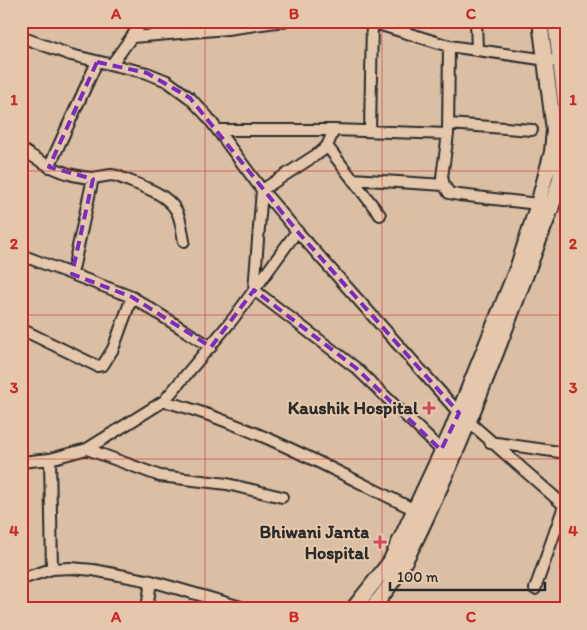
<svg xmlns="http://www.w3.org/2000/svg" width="587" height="630" font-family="Itim,sans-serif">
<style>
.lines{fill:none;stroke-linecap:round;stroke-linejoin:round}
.minor-casing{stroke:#2b2b2b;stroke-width:14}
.major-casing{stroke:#2b2b2b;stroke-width:18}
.minor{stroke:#e5c8ac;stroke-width:10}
.major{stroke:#e5c8ac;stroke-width:14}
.marked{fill:none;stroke:#7b2cbf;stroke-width:4;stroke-dasharray:10 6;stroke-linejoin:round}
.grid{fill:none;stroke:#cd2828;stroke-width:1;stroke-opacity:0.55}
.poi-dot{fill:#d1495b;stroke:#e5c8ac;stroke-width:2}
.labels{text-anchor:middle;stroke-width:4;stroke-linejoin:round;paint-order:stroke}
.poi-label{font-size:18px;font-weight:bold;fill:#2b2b2b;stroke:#e5c8ac;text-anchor:end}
.neatline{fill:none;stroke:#cd2828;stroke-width:2}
.grid-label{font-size:16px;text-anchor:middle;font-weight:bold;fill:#cd2828}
</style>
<rect width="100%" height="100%" fill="#dabfa4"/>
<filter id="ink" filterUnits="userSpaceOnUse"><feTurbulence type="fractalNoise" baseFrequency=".02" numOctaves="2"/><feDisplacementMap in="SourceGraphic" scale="10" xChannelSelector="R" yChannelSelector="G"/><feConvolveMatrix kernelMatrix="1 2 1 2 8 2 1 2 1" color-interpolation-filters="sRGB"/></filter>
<g filter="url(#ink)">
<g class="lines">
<defs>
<path id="minor" d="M 368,21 L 449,46 L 561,62
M 476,21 L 477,50
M 21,37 L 71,55 L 147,73 L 167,81 L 190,98 L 207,116 L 262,190 L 297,231 L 459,413 L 566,507
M 133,37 L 227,29 L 284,21
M 449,46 L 448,134 L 442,177 L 444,185 L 449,193 L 459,195 L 538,204
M 112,64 L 143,21
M 448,124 L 532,130
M 218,130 L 334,130 L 448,134
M 334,130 L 327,146 L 322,151 L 262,190 L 254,290 L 356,368 L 441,450
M 370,131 L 372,23
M 327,146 L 380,215
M 21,149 C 44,164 65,177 93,178 L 72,274
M 49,167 L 97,62
M 93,178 L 111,175 L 117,176 C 137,185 164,191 176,210 C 181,218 182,231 184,241
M 352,179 L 444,185
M 21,255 L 132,297
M 21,329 L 97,366 L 103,365 L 113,349 L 132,297 L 211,347
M 164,401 C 253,425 333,470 415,510
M 490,442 L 566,453
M 87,449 L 160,476 L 227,484 L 282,497
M 50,459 L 52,569
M 21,462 L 50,459 L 87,449 L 164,401 L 233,319 L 297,231
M 21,579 L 52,569 L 70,568 L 93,570 L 151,581 L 248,609
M 535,589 L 564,506
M 147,609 L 151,581"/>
<path id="major" d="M 555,21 L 566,108
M 353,609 L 390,562 L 451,432 L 518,266 L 538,204 L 552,152 L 554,130 L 540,21
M 371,609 C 401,577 419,533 437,494 C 480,401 514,304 551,209 L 560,179 L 566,123"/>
</defs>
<!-- minor casing -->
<use href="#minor" class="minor-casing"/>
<!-- major casing -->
<use href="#major" class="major-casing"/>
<!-- minor -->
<use href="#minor" class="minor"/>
<!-- major -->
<use href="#major" class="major"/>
</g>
</g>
<!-- marked area -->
<path class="marked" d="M 97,62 L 147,73 L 190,98 L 297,231 L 459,413 L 441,450 L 356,368 L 254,290 L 211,347 L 132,297 L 72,274 L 93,179 L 49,167 Z"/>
<!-- grid -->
<path class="grid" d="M 205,21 L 205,609M 382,21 L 382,609M 21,171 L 566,171M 21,315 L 566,315M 21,459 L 566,459"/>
<!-- markers -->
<g class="poi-dot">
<path d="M426.5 400.5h5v5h5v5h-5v5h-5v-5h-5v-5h5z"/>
<path d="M377.5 534.5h5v5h5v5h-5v5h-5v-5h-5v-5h5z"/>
</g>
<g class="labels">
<!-- poi labels -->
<g class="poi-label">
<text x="418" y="414">Kaushik Hospital</text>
<text x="369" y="538">Bhiwani Janta<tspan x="369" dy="21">Hospital</tspan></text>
</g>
</g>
<!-- margin -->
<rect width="587" height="630" fill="none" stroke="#e5c8ac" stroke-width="55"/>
<!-- scale -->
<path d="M390 582v8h155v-8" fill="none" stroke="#2b2b2b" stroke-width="2.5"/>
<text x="397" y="582" font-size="15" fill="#2b2b2b" stroke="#e5c8ac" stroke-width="4" paint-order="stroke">100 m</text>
<rect x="28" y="28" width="532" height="574" class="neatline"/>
<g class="grid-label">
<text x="116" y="19">A</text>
<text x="294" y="19">B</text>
<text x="471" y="19">C</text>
<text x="14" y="105">1</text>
<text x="573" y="105">1</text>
<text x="14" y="249">2</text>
<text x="573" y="249">2</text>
<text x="14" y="393">3</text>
<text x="573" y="393">3</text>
<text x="14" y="536">4</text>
<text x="573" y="536">4</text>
<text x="116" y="622">A</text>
<text x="294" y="622">B</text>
<text x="471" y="622">C</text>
</g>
</svg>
